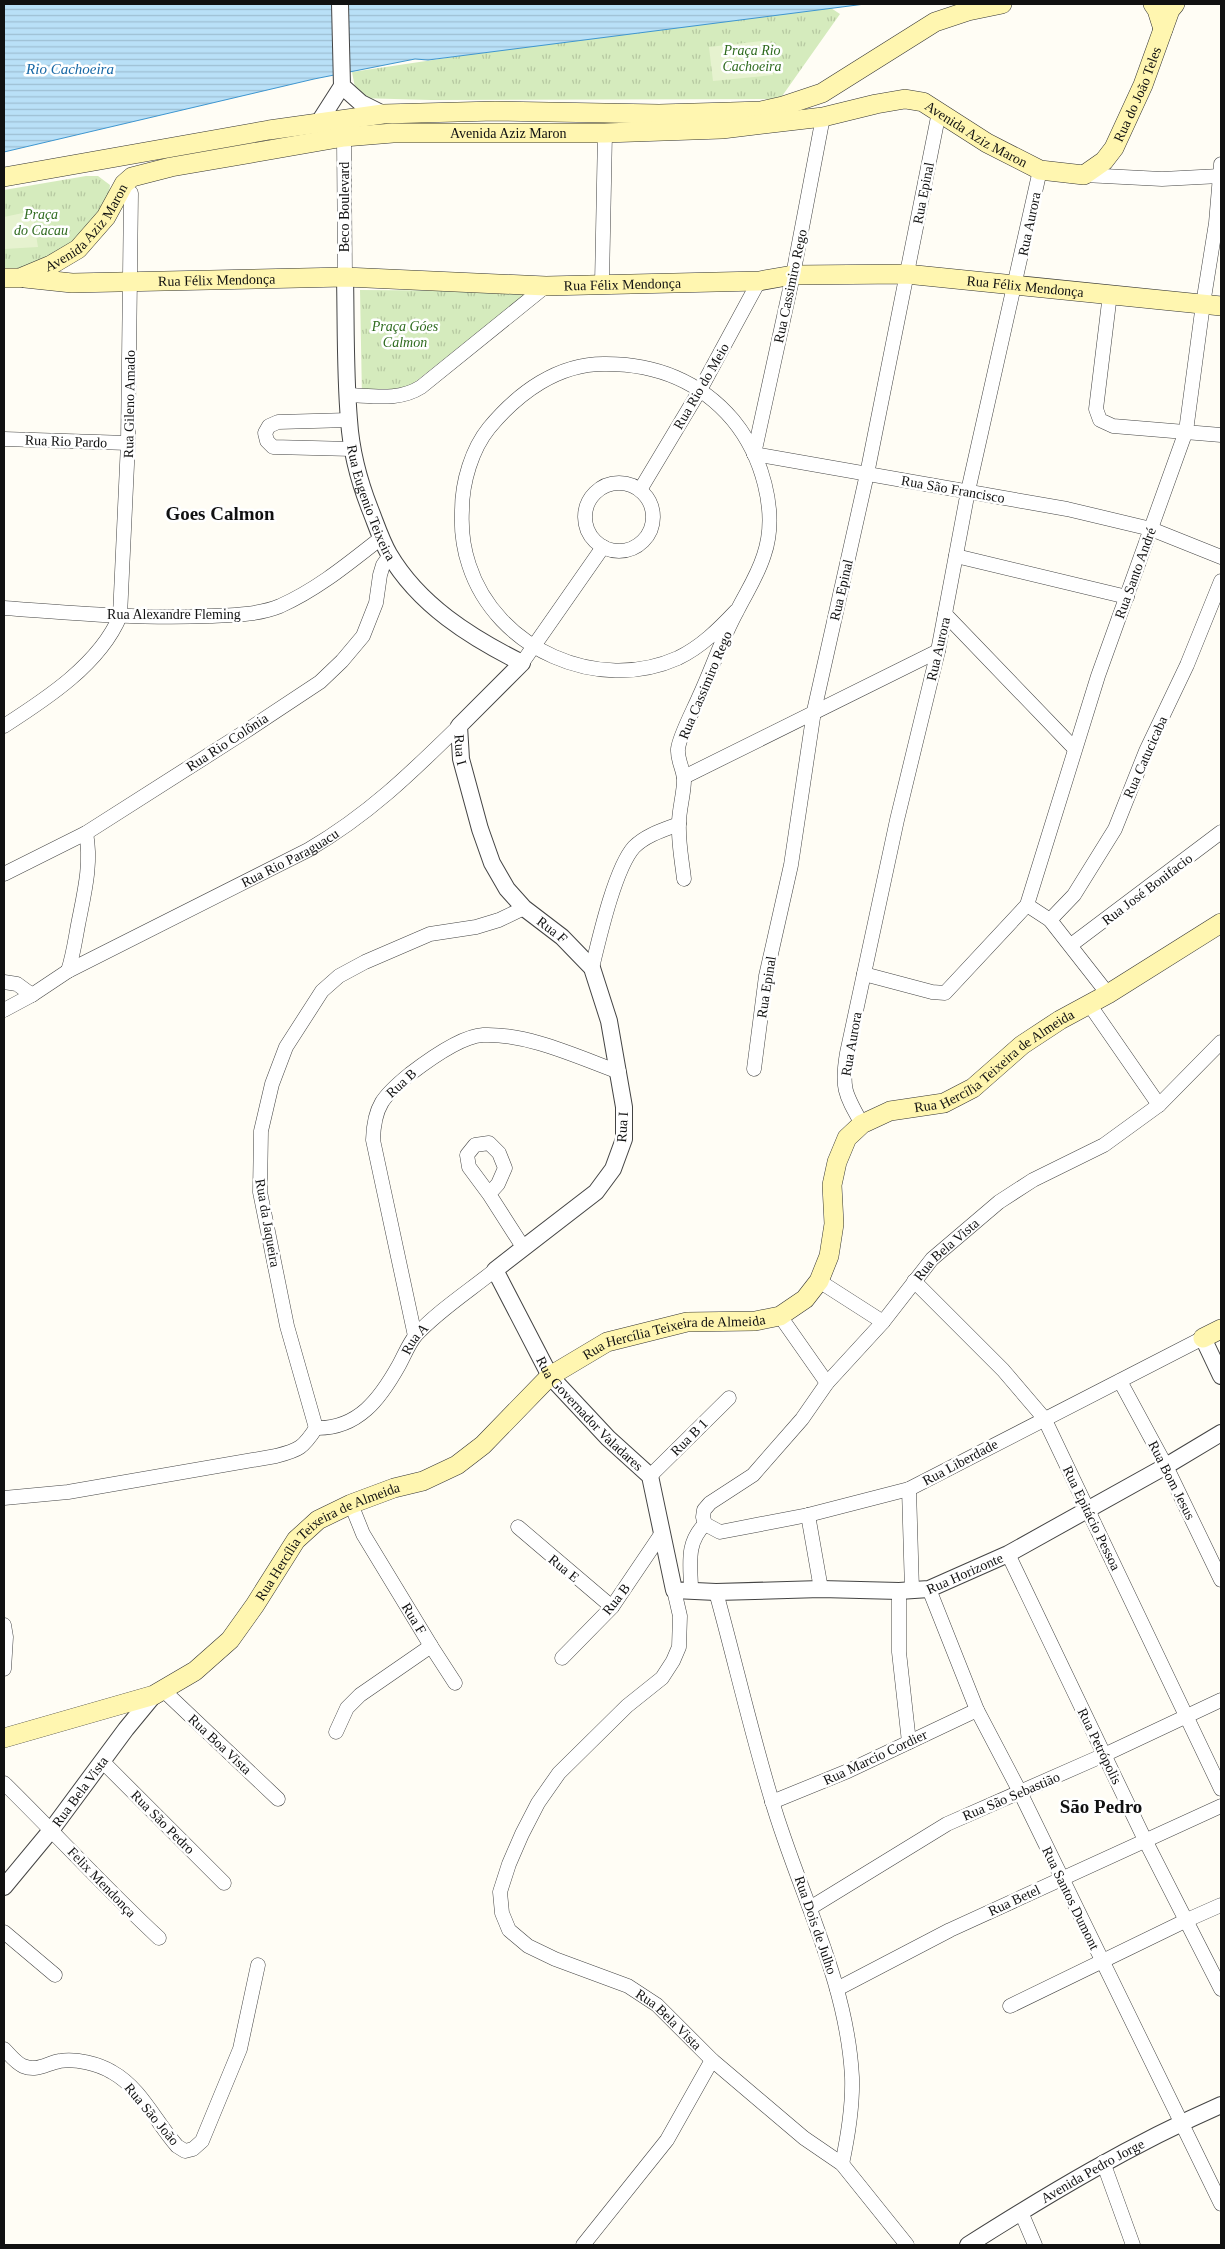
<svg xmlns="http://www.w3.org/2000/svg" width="1225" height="2249" font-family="Georgia,serif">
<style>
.grass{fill:url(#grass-tufts)}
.pitch{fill:#e6f2cf}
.water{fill:url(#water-rules);stroke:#3f96cf}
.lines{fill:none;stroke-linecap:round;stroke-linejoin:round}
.minor-casing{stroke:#444;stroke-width:15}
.tertiary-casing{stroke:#444;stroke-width:18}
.secondary-casing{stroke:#333;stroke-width:20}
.minor{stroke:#fff;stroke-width:14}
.tertiary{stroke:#fff;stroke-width:16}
.secondary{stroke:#fff6b0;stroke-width:19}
.labels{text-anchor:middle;stroke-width:5;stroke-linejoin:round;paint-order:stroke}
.park-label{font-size:14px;font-style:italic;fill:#2f6b1f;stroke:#fff}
.street-label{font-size:14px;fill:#111;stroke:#fff}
.water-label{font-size:15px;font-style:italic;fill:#1768a6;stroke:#fff}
.district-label{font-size:19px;font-weight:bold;fill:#111;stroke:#fff}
</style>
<defs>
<pattern id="grass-tufts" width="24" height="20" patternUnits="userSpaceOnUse" patternTransform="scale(1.25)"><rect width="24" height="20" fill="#d5ebbd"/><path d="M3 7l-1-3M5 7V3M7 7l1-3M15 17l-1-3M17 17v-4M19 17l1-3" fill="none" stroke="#b6c8a1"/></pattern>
<pattern id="water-rules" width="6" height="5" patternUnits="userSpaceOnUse" patternTransform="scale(1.25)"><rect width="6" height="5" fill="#b9e0f7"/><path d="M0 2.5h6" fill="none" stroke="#9ebfd3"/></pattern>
</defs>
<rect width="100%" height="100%" fill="#fffdf5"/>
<!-- grass -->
<path class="grass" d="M 831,8 L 840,14 L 780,99 L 431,100 L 357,98 L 352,72 L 540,44 Z
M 86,176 L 98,176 L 110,185 L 108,204 L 94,226 L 46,263 L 4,275 L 4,190 Z
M 360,290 L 530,291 L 396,397 L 362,398 Z"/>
<!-- pitch -->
<path class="pitch" d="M 770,40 L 773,75 L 713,81 L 709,47 Z
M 32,211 L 38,247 L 4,249 L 4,217 Z"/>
<!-- water -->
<path class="water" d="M 4,4 L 865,4 L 428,60 L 415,59 L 314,79 L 4,152 Z"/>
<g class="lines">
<defs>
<g id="minor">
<path d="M 344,137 L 345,277"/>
<path d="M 1084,175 L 1162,179 L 1220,176"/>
<path d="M 602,283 L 605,133"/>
<path d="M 1110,294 L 1096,409 L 1100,420 L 1113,426 L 1221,435"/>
<path d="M 348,395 C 374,396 399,401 421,387 L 546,286"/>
<path d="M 349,420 L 278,422 L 269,426 L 265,433 L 267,441 L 273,447 L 352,449"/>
<path d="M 4,439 L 128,443"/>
<path d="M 754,454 L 1067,509 L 1151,529 L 1221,557"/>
<path d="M 754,454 L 793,275 L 823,117"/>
<circle cx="619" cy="517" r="34"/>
<path d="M 640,490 L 700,390 L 759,281"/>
<path d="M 956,556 L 1127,597"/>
<path d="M 4,608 C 72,613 141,619 209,616 C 233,615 258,615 280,606 C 318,589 349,563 381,538"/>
<path d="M 945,614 L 1074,748"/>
<path d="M 522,663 L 603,547"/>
<path d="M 4,726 C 46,699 100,664 120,616 L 128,443 L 131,193"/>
<path d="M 684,777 L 938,651"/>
<path d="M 4,874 L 86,833 L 243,733 L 320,682 L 342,661 L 363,636 L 376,603 L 380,575 L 383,565 L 390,555"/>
<path d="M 684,879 C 682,861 678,842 679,823 C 679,809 684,794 684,780 C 684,770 677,760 678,749 C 679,737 694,709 699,697 C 712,669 722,638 737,611 C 747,591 757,577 764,555 C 779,511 761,454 733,420 C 700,381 655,364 606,364 C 558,363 518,393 489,428 C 472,449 462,482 462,510 C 461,528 463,547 469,565 C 496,649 598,694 678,658 C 701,647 719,629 736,611"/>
<path d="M 1027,905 L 1050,920 L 1108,994"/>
<path d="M 1050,920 L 1074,895 L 1115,829 L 1146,751 L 1187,665 L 1221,581"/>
<path d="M 1071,945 L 1221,832"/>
<path d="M 592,968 C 599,939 615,868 634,847 C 646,835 663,830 679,824"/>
<path d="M 68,971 C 73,956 75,941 78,925 C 84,894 92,864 86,833"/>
<path d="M 864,974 L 932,992 L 945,993 L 1027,905 L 1098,676 L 1186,431 L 1203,304 L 1216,223 L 1221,164"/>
<path d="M 4,982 L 17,984 L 32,995"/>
<path d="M 1089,1004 L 1159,1105"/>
<path id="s1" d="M 4,1010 L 32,995 L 68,971 L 308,850 C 368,815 410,774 459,726"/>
<path d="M 754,1069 L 766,976 L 791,865 L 814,711 L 867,474 L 939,112"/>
<path d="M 862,1124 C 845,1094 841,1088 847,1053 L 897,820 L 938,651 L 968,491 L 1040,170"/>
<path d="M 489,1194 L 498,1184 L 505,1168 L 499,1153 L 489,1143 L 475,1145 L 467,1155 L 469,1167 L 489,1194 L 523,1247"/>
<path d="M 819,1281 L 883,1322"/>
<path d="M 914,1281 L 1003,1370 L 1044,1418 L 1221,1789"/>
<path d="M 780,1316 L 827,1383"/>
<path d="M 415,1336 L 373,1140 C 374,1106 383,1096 410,1074 C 427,1061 461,1036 483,1035 C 527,1033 578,1057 619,1072"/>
<path id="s2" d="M 1203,1338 L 909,1489 L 808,1515 L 720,1532 L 705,1524 L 703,1517 L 704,1510 L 710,1503 L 753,1475 L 802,1419 L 827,1383 L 883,1322 L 932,1259 L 999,1202 L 1033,1180 L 1104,1145 L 1159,1105 L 1221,1042"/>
<path d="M 1120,1381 L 1166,1466 L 1221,1580"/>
<path d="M 316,1428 L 287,1326 L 260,1192 L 261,1131 L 272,1084 L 286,1047 L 322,991 L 339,976 L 365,962 L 430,934 L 476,927 L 499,920 L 524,908"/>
<path id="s3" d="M 316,1428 C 358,1429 380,1399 399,1365 C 404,1356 409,1343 416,1335 C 438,1311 469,1291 495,1270"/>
<path d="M 650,1476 L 729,1398"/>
<path d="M 909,1489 L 912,1590"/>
<path d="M 4,1498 L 68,1492 L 276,1456 C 299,1450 303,1448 316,1428"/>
<path id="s4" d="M 351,1504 L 363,1534 L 431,1646 L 455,1683"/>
<path d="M 808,1515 L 821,1589"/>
<path d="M 518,1527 L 612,1607"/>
<path d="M 1008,1554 L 1145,1840 L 1221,1989"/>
<path d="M 929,1589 L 977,1710 L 1020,1792 L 1221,2204"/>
<path id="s5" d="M 674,1590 L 680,1616 L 679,1647 L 673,1661 L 662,1678 L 627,1706 L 559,1773 L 538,1803 L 522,1834 L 509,1864 L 500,1892 L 502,1913 L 509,1930 L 528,1946 L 555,1959 L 628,1986 L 657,2005 L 712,2060 L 804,2138 L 842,2164 L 907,2245"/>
<path d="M 691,1591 C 691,1565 685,1544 705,1524"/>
<path d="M 899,1591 L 899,1652 L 909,1742"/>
<path d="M 716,1592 C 735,1661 751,1732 772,1801 C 799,1893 847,1980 852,2077 C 853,2106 848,2136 842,2164"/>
<path d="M 4,1625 L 6,1637 L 4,1669"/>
<path d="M 562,1658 L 612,1607 L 662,1533"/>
<path d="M 162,1689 L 278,1799"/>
<path d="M 336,1732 L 347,1708 L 360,1695 L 431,1646"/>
<path d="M 102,1761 L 224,1883"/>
<path d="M 4,1783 C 56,1834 105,1888 159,1938"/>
<path d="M 772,1802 L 848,1771 L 977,1710"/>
<path d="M 810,1908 L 947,1824 L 1104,1755 L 1221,1700"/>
<path d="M 4,1932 L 55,1975"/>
<path d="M 837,1989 L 950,1930 L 1221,1806"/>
<path d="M 1010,2006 L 1187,1920 L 1221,1905"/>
<path d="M 4,2049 C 9,2054 16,2063 23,2066 C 37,2072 47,2063 60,2061 C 75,2058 99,2064 112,2072 C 141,2088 155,2121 177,2146 L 185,2151 L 193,2149 L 202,2141 L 240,2049 L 258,1965"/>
<path d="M 1103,2162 L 1133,2245"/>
<path d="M 1021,2212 L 1035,2245"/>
<path d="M 583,2245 L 667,2140 L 712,2060"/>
</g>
<g id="tertiary">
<path d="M 340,4 L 342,86 L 361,103 L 383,114"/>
<path d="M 319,122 L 342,86"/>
<path id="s6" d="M 345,277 C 346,324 345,373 349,420 C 351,451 359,481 370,509 C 376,524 381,540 389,554 C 419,605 470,637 522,663 L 459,726 L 461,759 L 480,829 L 492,863 L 507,889 L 524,908 L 562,937 L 592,968 L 609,1021 L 624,1107 L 624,1139 L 613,1169 L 596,1192 L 495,1270 L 550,1376 L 608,1438 L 650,1476 L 674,1590 L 716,1592 L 821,1589 L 899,1591 L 929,1589 L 1008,1554 L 1166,1466 L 1221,1433"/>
<path d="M 1203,1338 L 1221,1376"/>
<path id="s7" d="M 4,1887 L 52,1829 L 126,1729 L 154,1695"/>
<path id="s8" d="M 968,2245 C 1050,2193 1132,2144 1221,2105"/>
</g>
<g id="secondary">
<path d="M 1153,4 L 1157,10 L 1163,29"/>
<path d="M 4,177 L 269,130 L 383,114 L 495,111 L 659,114 L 730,112 L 761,111 L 783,106 L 822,93 L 935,22 L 968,11 L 1002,4"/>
<path id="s9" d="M 4,278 L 20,278 L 51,265 L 78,249 L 106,217 L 124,184 L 132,177 L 171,167 L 344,137 L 393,133 L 605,133 L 722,129 L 823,117 L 876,104 L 905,99 L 923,102 L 987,143 L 1040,170 L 1084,175 L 1104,161 L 1114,148 L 1143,85 L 1170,10 L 1175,4"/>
<path id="s10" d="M 25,278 L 72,283 L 345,277 L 546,286 L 759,281 L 793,275 L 906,274 L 1221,306"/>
<path d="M 1203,1338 L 1221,1329"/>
<path id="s11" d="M 4,1738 L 154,1695 L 195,1671 L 230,1640 L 255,1605 L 296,1540 L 318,1520 L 351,1504 L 394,1488 L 423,1481 L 457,1465 L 483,1445 L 550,1376 L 607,1342 L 687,1322 L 755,1321 L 780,1316 L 805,1299 L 819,1281 L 829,1256 L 834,1224 L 832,1185 L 837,1162 L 847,1138 L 862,1124 L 890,1111 L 944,1103 L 973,1088 L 1022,1045 L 1060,1020 L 1108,994 L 1221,923"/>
</g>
</defs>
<!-- minor casing -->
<use href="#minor" class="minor-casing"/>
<!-- tertiary casing -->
<use href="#tertiary" class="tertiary-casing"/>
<!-- secondary casing -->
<use href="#secondary" class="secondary-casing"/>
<!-- minor -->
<use href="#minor" class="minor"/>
<!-- tertiary -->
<use href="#tertiary" class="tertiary"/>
<!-- secondary -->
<use href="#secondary" class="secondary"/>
</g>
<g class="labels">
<!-- park labels -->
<g class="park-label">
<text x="752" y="55">Praça Rio<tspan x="752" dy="16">Cachoeira</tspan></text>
<text x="41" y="219">Praça<tspan x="41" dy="16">do Cacau</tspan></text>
<text x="405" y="331">Praça Góes<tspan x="405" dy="16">Calmon</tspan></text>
</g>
<!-- street labels -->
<g class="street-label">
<text dy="5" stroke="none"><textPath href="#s9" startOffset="1249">Rua do João Teles</textPath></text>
<text dy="5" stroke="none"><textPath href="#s9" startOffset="552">Avenida Aziz Maron</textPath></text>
<text dy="5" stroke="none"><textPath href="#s9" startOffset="1032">Avenida Aziz Maron</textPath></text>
<text transform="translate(923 193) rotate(-79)" y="5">Rua Epinal</text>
<text transform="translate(344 207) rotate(-90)" y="5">Beco Boulevard</text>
<text transform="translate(1029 224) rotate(-78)" y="5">Rua Aurora</text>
<text dy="5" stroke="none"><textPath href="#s9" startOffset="102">Avenida Aziz Maron</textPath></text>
<text dy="5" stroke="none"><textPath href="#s10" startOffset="192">Rua Félix Mendonça</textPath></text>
<text dy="5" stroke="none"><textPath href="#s10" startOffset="598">Rua Félix Mendonça</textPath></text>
<text dy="5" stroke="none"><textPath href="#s10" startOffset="1002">Rua Félix Mendonça</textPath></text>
<text transform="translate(790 286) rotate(-78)" y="5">Rua Cassimiro Rego</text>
<text transform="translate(701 386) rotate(-60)" y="5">Rua Rio do Meio</text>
<text transform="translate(129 404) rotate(-89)" y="5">Rua Gileno Amado</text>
<text transform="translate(66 441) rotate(2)" y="5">Rua Rio Pardo</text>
<text transform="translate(953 489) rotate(10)" y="5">Rua São Francisco</text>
<text dy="5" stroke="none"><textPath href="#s6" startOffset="229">Rua Eugenio Teixeira</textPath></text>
<text transform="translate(1135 573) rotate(-70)" y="5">Rua Santo André</text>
<text transform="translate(841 590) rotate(-77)" y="5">Rua Epinal</text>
<text x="174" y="619">Rua Alexandre Fleming</text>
<text transform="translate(938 649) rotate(-77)" y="5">Rua Aurora</text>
<text transform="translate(705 685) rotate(-67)" y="5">Rua Cassimiro Rego</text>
<text transform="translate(227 742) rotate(-33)" y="5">Rua Rio Colônia</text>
<text dy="5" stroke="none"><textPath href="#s6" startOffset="571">Rua I</textPath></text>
<text transform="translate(1145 757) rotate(-66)" y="5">Rua Catucicaba</text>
<text dy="5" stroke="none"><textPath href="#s1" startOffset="324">Rua Rio Paraguacu</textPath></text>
<text transform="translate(1147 889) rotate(-37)" y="5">Rua José Bonifacio</text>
<text dy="5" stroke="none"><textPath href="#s6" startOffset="780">Rua F</textPath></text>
<text transform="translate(766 987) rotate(-81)" y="5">Rua Epinal</text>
<text transform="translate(851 1044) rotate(-80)" y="5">Rua Aurora</text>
<text dy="5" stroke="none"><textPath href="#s11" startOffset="1292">Rua Hercília Teixeira de Almeida</textPath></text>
<text transform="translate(401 1083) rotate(-42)" y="5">Rua B</text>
<text transform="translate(622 1127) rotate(-86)" y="5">Rua I</text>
<text transform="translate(268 1223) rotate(80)" y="5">Rua da Jaqueira</text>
<text dy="5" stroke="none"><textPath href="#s2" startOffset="914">Rua Bela Vista</textPath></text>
<text dy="5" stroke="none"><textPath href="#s11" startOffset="812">Rua Hercília Teixeira de Almeida</textPath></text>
<text dy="5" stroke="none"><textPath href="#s3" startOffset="141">Rua A</textPath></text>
<text dy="5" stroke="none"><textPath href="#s6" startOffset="1372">Rua Governador Valadares</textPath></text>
<text transform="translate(689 1437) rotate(-45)" y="5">Rua B 1</text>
<text transform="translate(960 1462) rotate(-28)" y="5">Rua Liberdade</text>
<text transform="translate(1172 1480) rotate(63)" y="5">Rua Bom Jesus</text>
<text transform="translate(1092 1518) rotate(64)" y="5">Rua Epitácio Pessoa</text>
<text dy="5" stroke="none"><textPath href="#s11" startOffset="394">Rua Hercília Teixeira de Almeida</textPath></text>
<text transform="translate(564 1568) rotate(39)" y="5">Rua E</text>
<text dy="5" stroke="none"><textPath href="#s6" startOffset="1870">Rua Horizonte</textPath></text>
<text transform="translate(616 1599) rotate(-52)" y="5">Rua B</text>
<text dy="5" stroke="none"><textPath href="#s4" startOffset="131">Rua F</textPath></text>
<text transform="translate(220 1744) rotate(43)" y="5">Rua Boa Vista</text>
<text transform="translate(1100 1746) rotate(64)" y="5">Rua Petrópolis</text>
<text transform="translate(875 1757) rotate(-25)" y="5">Rua Marcio Cordier</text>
<text dy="5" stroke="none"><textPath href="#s7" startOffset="122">Rua Bela Vista</textPath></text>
<text transform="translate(1011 1796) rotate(-23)" y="5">Rua São Sebastião</text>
<text transform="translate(163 1822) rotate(45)" y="5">Rua São Pedro</text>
<text transform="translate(102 1882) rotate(46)" y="5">Felix Mendonça</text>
<text transform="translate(1071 1898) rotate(64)" y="5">Rua Santos Dumont</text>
<text transform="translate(1014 1900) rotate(-25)" y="5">Rua Betel</text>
<text transform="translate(816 1925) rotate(71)" y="5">Rua Dois de Julho</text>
<text dy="5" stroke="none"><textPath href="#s5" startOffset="592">Rua Bela Vista</textPath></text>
<text transform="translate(152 2114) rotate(50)" y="5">Rua São João</text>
<text dy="5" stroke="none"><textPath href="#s8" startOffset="145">Avenida Pedro Jorge</textPath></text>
</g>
<!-- water labels -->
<g class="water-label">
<text x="70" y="74">Rio Cachoeira</text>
</g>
<!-- district labels -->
<g class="district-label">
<text x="220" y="520">Goes Calmon</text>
<text x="1101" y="1813">São Pedro</text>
</g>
</g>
<!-- border -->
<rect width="1225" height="2249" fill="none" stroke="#111111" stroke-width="10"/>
</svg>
